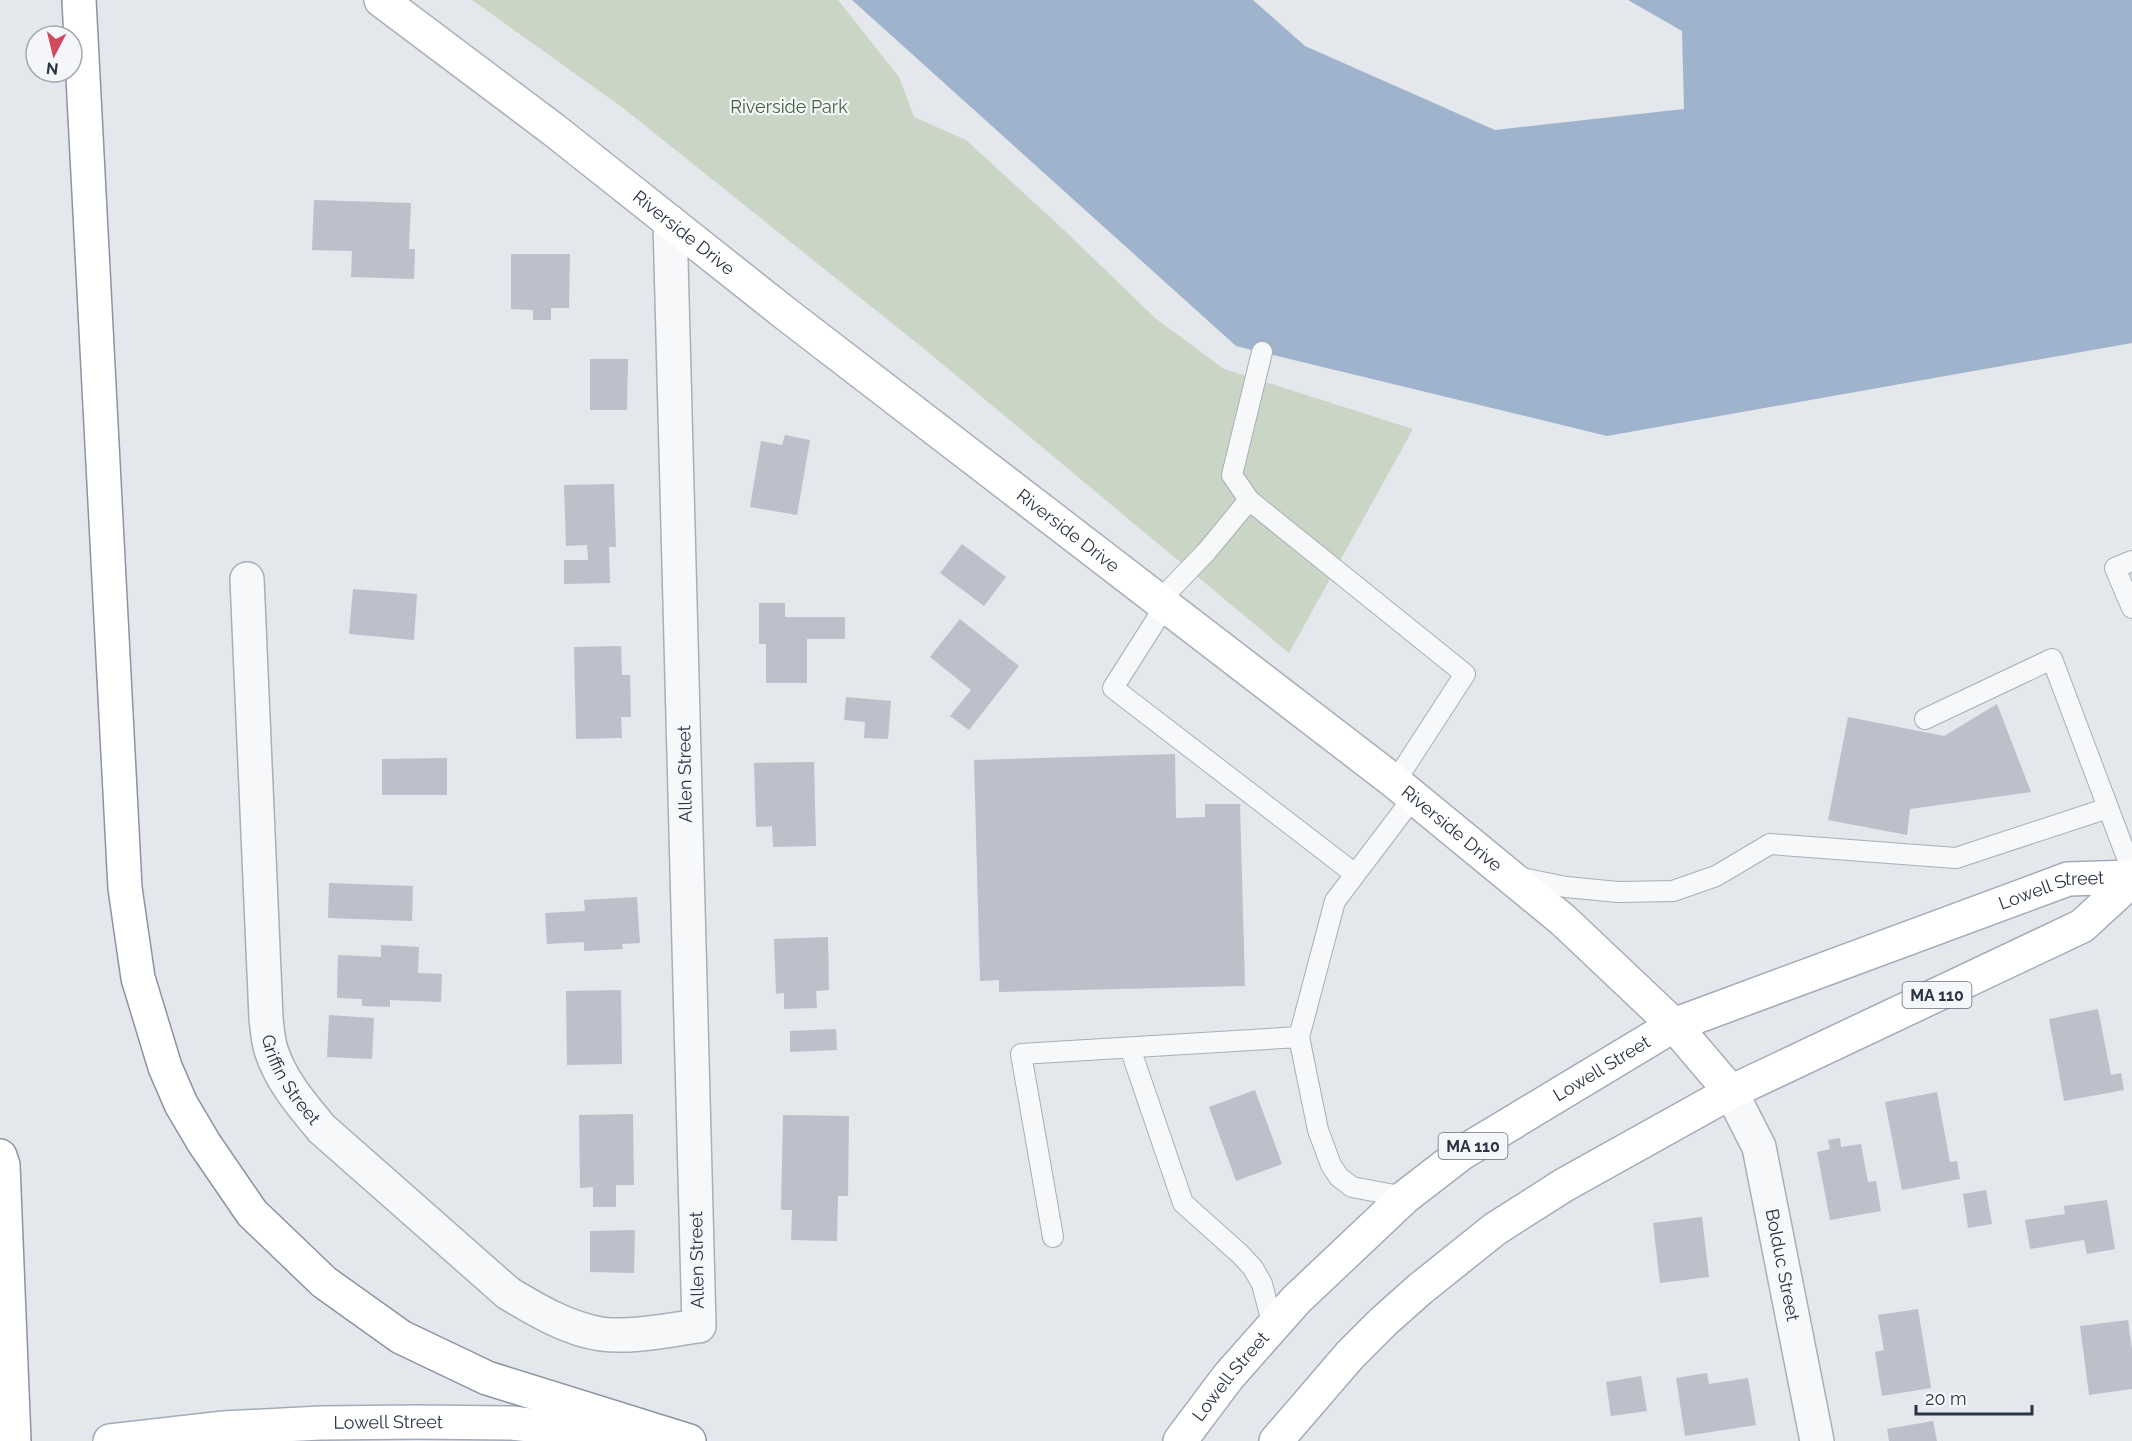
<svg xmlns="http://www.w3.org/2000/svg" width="2132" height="1441" font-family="Raleway,sans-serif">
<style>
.green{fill:#c9d6c5}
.water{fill:#9fb4cc}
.building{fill:#bbc0ca}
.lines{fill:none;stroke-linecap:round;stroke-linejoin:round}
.service-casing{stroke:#a9aeb7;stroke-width:22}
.minor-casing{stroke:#a9aeb7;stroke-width:36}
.secondary-casing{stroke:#a9aeb7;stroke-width:36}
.primary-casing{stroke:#a3abb8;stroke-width:36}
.motorway-casing{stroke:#8b94a3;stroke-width:36}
.service{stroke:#f7f8fa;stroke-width:20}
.minor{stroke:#f7f8fa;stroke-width:33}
.secondary{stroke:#fff;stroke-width:33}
.primary{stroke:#fff;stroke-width:33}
.motorway{stroke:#fff;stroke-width:33}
.labels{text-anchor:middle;stroke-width:4.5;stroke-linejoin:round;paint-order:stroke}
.shield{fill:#f4f6f9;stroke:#676e7b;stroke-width:1.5}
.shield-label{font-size:16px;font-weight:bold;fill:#2b3445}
.park-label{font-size:18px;fill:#3f6138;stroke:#f4f6f9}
.street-label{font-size:18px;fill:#2b3445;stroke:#f4f6f9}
</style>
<rect width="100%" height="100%" fill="#e4e7ec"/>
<!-- green -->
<path class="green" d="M 472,0 L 838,0 L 899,77 L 914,117 L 966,140 L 1065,231 L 1155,318 L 1224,369 L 1413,429 L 1289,653 L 928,352 L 623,108 Z"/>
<!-- water -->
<path class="water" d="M 852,0 L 1253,0 L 1305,46 L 1495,130 L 1684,109 L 1682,31 L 1628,0 L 2132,0 L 2132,343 L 1607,436 L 1236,346 Z"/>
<!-- building -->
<path class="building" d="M 314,200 L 411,203 L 409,249 L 415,249 L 414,279 L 351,277 L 352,251 L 312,250 Z
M 511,254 L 570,254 L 569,308 L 551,308 L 551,320 L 533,320 L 533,310 L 511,309 Z
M 590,359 L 628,359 L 627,410 L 590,410 Z
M 785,435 L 810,440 L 797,515 L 750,507 L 761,441 L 782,445 Z
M 614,484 L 616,547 L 609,547 L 610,583 L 564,584 L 564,560 L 588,560 L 587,545 L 566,546 L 564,485 Z
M 962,544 L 1006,577 L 984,606 L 940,573 Z
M 353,589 L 417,594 L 414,640 L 349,634 Z
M 759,603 L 785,603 L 785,617 L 845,617 L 845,639 L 807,639 L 807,683 L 766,683 L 766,644 L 759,644 Z
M 960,619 L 1019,666 L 969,730 L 950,716 L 971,690 L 930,657 Z
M 621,646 L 622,675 L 630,675 L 631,717 L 621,717 L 622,738 L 576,739 L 574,647 Z
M 846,697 L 891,701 L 888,739 L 864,738 L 865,722 L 844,720 Z
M 1997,704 L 2031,792 L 1910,809 L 1907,835 L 1828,820 L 1848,717 L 1944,736 Z
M 1175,754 L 1176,818 L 1205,817 L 1205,804 L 1240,804 L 1245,986 L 999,992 L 999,980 L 980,981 L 974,760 Z
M 447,758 L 447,795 L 382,795 L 382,759 Z
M 814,762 L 816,846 L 773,847 L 772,826 L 756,827 L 754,763 Z
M 329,883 L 413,886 L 412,921 L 328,918 Z
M 637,897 L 640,943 L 622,944 L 623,949 L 584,951 L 584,942 L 547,944 L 545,913 L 585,911 L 584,900 Z
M 828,937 L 829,990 L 816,991 L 817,1008 L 784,1009 L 784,993 L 776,994 L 774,939 Z
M 381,945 L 419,947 L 418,973 L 442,974 L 441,1002 L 390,1000 L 390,1007 L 362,1006 L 362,999 L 337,998 L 338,955 L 381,957 Z
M 621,990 L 622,1064 L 567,1065 L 566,991 Z
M 2098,1009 L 2111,1075 L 2121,1073 L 2124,1090 L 2064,1101 L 2049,1019 Z
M 329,1015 L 374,1018 L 372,1059 L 327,1057 Z
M 836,1029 L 837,1050 L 790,1052 L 790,1031 Z
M 1255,1090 L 1282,1164 L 1236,1181 L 1209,1107 Z
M 1937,1092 L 1950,1162 L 1957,1161 L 1960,1179 L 1902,1190 L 1885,1102 Z
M 633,1114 L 634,1185 L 616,1185 L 616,1207 L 593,1207 L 593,1187 L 580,1188 L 579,1115 Z
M 783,1115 L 849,1116 L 848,1196 L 838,1196 L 837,1241 L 791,1240 L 792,1210 L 781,1210 Z
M 1840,1138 L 1841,1147 L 1861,1144 L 1868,1182 L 1876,1181 L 1881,1211 L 1830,1220 L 1817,1152 L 1830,1149 L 1828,1140 Z
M 1986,1190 L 1992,1224 L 1968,1228 L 1963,1194 Z
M 2107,1200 L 2115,1249 L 2087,1254 L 2084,1240 L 2030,1249 L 2025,1220 L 2065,1214 L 2064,1206 Z
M 1702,1217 L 1709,1277 L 1660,1283 L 1653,1223 Z
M 635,1230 L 634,1273 L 590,1272 L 590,1231 Z
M 1918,1309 L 1931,1388 L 1882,1396 L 1875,1352 L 1884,1350 L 1878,1315 Z
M 2128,1320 L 2132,1350 L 2132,1389 L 2089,1395 L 2080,1326 Z
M 1707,1373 L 1709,1384 L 1748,1378 L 1756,1425 L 1685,1436 L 1676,1378 Z
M 1641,1376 L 1647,1411 L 1611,1416 L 1606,1382 Z
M 1933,1421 L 1937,1441 L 1889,1441 L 1887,1429 Z"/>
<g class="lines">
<defs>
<path id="service" d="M 1262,352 L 1232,475 L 1249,500 L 1465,674 L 1395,782
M 2132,561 L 2115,568 L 2132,608
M 1159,601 L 1207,551 L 1249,500
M 1165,606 L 1113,688 L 1355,874
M 1925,719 L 2052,659 L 2132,871
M 1517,877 L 1566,887 L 1618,892 L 1673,891 L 1716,876 L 1770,844 L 1956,858 L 2108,808
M 1130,1048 L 1183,1203 L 1240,1254 L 1253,1268 L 1262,1284 L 1273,1326
M 1405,1197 L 1352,1187 L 1339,1177 L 1331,1165 L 1318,1130 L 1299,1037 L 1335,901 L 1413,798
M 1053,1237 L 1021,1054 L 1299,1037"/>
<g id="minor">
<path id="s1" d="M 247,579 L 266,1018 C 267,1028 268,1040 271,1050 C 281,1081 302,1105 322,1129 L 508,1293 C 536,1310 568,1329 601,1334 C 633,1338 667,1330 699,1326 L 670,222"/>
<path id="s2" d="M 1731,1092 L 1759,1147 L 1817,1441"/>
</g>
<g id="secondary">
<path id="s3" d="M 381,0 L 554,130 L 786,314 L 1395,782 L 1563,920 L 1674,1025 L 1731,1092"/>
</g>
<g id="primary">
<path id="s4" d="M 110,1441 L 224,1428 L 321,1423 L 417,1422 L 512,1423 L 659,1440"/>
<path id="s5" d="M 1180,1441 L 1228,1377 L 1296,1300 L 1405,1197 L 1462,1153 L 1674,1025 L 2068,879 L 2132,877"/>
<path d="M 1276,1441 L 1350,1355 L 1383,1322 L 1420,1289 L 1495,1229 L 1564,1185 L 1731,1092 L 2082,926 L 2132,880"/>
</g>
<path id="motorway" d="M 79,0 L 125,888 L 138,978 L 165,1067 L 181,1104 L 204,1143 L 252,1213 L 324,1282 L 401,1337 L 487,1378 L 689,1441
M 0,1156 L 3,1165 L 14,1441"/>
</defs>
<!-- service casing -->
<use href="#service" class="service-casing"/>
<!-- minor casing -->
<use href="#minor" class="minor-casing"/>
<!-- secondary casing -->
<use href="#secondary" class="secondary-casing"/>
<!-- primary casing -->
<use href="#primary" class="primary-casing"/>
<!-- motorway casing -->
<use href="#motorway" class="motorway-casing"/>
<!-- service -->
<use href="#service" class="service"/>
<!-- minor -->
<use href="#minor" class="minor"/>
<!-- secondary -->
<use href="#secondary" class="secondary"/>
<!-- primary -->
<use href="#primary" class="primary"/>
<!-- motorway -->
<use href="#motorway" class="motorway"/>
</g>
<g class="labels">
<!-- shield labels -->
<g class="shield">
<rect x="1902.5" y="982" width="69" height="26" rx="4.5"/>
<rect x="1438.5" y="1133" width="69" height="26" rx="4.5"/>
</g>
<g class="shield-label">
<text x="1937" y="1001">MA 110</text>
<text x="1473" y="1152">MA 110</text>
</g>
<!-- park labels -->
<g class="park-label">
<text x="789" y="113">Riverside Park</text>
</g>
<!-- street labels -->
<g class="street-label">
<text dy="6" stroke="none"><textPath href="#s3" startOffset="382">Riverside Drive</textPath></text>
<text dy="6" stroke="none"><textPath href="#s3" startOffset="868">Riverside Drive</textPath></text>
<text transform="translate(685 774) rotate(-91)" y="6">Allen Street</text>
<text dy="6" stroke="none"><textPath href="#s3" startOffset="1354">Riverside Drive</textPath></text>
<text dy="6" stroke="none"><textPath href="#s5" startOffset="1054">Lowell Street</textPath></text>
<text dy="6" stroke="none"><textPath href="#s5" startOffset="568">Lowell Street</textPath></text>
<text dy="6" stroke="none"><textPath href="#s1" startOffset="507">Griffin Street</textPath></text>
<text transform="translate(697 1260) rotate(-91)" y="6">Allen Street</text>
<text dy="6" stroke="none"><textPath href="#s2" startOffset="182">Bolduc Street</textPath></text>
<text dy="6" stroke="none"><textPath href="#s5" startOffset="82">Lowell Street</textPath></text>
<text dy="6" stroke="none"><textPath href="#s4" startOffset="279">Lowell Street</textPath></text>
</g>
</g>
<!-- north arrow -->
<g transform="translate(54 54) rotate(187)"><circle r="28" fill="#f4f6f9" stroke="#a4a8b1" stroke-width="1.5"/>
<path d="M0-4.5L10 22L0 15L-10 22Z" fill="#d1495b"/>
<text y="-9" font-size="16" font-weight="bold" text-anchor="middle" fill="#2b3445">N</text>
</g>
<!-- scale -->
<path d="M1916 1405v9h116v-9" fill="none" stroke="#2b3445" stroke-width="3"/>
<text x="1925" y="1405" font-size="18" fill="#2b3445" stroke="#f4f6f9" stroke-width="4.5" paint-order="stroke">20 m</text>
</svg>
